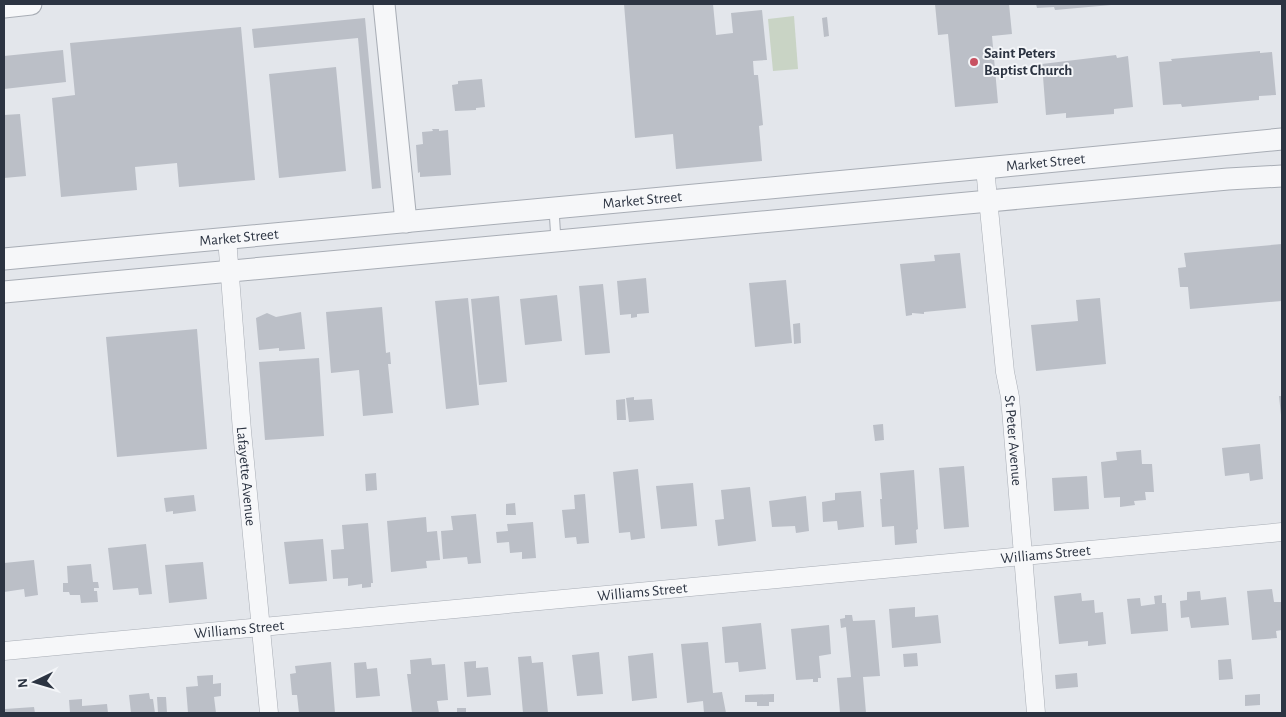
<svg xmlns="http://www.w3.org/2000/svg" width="1286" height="717" font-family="'Alegreya Sans',sans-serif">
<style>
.green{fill:#c9d4c5}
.building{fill:#bbbfc7}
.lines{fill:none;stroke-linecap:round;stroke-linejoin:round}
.service-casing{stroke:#a8adb5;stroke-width:11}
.minor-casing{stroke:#a8adb5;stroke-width:19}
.tertiary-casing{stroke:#a8adb5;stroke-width:23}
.service{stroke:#f6f7f9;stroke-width:9}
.minor{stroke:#f6f7f9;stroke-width:18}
.tertiary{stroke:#f6f7f9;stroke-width:21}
.poi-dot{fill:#c85161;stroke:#f3f5f8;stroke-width:2}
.labels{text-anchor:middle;stroke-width:4;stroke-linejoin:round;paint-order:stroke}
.poi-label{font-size:15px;font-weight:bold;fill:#2c3442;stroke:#f3f5f8;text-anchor:start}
.street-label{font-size:15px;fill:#2c3442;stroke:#f3f5f8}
</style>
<rect width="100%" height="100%" fill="#e3e6eb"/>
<!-- green -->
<path class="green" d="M 794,16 L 798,69 L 773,71 L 768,19 Z"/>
<!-- building -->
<path class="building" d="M 624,4 L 713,4 L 716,35 L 733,33 L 731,13 L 762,10 L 767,60 L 753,61 L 754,75 L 758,75 L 763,125 L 759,126 L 762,161 L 676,169 L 673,134 L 635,138 Z
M 935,4 L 1009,4 L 1012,34 L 992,36 L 998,103 L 955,107 L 948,34 L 938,35 Z
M 1036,4 L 1110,4 L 1111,5 L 1055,10 L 1054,7 L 1037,8 Z
M 827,17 L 829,36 L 824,37 L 822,18 Z
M 365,18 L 381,188 L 372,189 L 358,38 L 254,48 L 252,29 Z
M 241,27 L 255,180 L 179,187 L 177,163 L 135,167 L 137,190 L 61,197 L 52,98 L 75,95 L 70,43 Z
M 63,50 L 66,82 L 4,89 L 4,56 Z
M 1260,51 L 1260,53 L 1272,52 L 1276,95 L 1259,96 L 1259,100 L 1182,107 L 1181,104 L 1163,105 L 1159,62 L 1172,61 L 1171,59 Z
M 1116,55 L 1117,58 L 1128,56 L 1133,107 L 1114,109 L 1114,114 L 1066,118 L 1066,113 L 1046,115 L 1042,64 Z
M 336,67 L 346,171 L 279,178 L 269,74 Z
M 482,79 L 485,107 L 476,108 L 476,110 L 455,111 L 452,85 L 458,84 L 458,81 Z
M 20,114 L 26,176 L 4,178 L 4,115 Z
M 432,129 L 439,129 L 439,131 L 448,130 L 451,175 L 420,177 L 420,172 L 418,173 L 416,145 L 423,144 L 422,132 L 433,131 Z
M 1282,244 L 1282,301 L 1190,309 L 1188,287 L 1180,287 L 1178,268 L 1186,267 L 1184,253 Z
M 960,253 L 966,308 L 924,312 L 924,314 L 912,313 L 912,315 L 906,316 L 900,264 L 935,261 L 934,255 Z
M 646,278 L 649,313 L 637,314 L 637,317 L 631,318 L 631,314 L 620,315 L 617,281 Z
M 786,280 L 792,343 L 755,347 L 749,283 Z
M 603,284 L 610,353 L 585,355 L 579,286 Z
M 557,295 L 562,341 L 525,345 L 520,299 Z
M 499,296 L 507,382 L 479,385 L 471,299 Z
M 468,298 L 479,405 L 446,409 L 435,301 Z
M 1100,298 L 1106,364 L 1036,371 L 1031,325 L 1078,321 L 1076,300 Z
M 382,307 L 386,353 L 390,352 L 391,364 L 388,364 L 393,413 L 363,416 L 359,370 L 331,373 L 326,312 Z
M 301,312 L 305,349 L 279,351 L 279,348 L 259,350 L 256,318 L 267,313 L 276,317 Z
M 800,323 L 801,343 L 794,344 L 793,324 Z
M 197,329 L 207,449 L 117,457 L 106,337 Z
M 319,358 L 324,436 L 265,440 L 259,362 Z
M 1279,396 L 1282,396 L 1282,415 L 1281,415 Z
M 634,397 L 634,400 L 652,399 L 654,420 L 629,422 L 626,398 Z
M 625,399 L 626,420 L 617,420 L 616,400 Z
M 883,424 L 884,440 L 875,441 L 873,425 Z
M 1260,444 L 1263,479 L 1250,481 L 1249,473 L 1225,476 L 1222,448 Z
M 1141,450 L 1142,464 L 1152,464 L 1154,492 L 1145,492 L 1146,500 L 1134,501 L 1135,505 L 1120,507 L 1120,497 L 1104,498 L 1101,462 L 1117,460 L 1116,452 Z
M 964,466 L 969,527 L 944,529 L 939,468 Z
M 638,469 L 645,538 L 631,540 L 630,532 L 619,533 L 613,472 Z
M 914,470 L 918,529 L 916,530 L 917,543 L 895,545 L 894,526 L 882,527 L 880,499 L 882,499 L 880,473 Z
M 376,473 L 377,490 L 366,491 L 365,474 Z
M 1087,476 L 1089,509 L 1054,511 L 1052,478 Z
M 693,483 L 697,526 L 661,529 L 656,486 Z
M 750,487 L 756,541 L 718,546 L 715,520 L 724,519 L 721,490 Z
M 861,491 L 864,527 L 838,530 L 837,521 L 823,522 L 822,502 L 835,500 L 835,493 Z
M 585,494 L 589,543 L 577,544 L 576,537 L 565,538 L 562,510 L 575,509 L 574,495 Z
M 194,495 L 196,511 L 173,514 L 173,511 L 166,512 L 164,498 Z
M 806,496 L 809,531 L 796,533 L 795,526 L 772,527 L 769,501 Z
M 515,503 L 516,515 L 506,515 L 506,504 Z
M 476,514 L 481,563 L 468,564 L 467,557 L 443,559 L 441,531 L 453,530 L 451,516 Z
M 426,517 L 427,532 L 437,531 L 440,560 L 426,561 L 427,568 L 391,572 L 387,521 Z
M 533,522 L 536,558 L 522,559 L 522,552 L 510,553 L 509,542 L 497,543 L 496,532 L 508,531 L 507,524 Z
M 368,523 L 373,583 L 371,583 L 371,587 L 362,588 L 362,584 L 348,586 L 348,578 L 333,579 L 331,550 L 344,549 L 342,525 Z
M 323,539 L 327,581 L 289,584 L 284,542 Z
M 146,544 L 152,594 L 139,595 L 138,588 L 113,590 L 108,548 Z
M 34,560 L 38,595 L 25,597 L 24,589 L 4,592 L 4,563 Z
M 203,562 L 207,599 L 169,603 L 165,565 Z
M 91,564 L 93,582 L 98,582 L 99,588 L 94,588 L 94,591 L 97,591 L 98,602 L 81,603 L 80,595 L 70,595 L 69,592 L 63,592 L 63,583 L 68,583 L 67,566 Z
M 1272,589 L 1274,602 L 1282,602 L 1282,630 L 1276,631 L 1277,638 L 1252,640 L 1247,591 Z
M 1200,591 L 1201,600 L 1226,597 L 1229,625 L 1191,628 L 1189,617 L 1181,618 L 1180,601 L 1187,600 L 1187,592 Z
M 1081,593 L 1082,601 L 1094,600 L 1095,613 L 1103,612 L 1106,644 L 1088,646 L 1088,641 L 1059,644 L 1054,596 Z
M 1162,595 L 1162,603 L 1166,603 L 1168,631 L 1131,634 L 1127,599 L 1140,598 L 1141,606 L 1155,604 L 1154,596 Z
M 915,607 L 915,617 L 938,615 L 941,643 L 892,648 L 889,609 Z
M 845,615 L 852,615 L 853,621 L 875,620 L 880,676 L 863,677 L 866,713 L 840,713 L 837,678 L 851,677 L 846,627 L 841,628 L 840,619 L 845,618 Z
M 761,623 L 766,669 L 739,672 L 738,662 L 725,663 L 722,627 Z
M 829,625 L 831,654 L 819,656 L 821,678 L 818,678 L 818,682 L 813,682 L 813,679 L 796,680 L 791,629 Z
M 708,642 L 713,693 L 722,692 L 726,713 L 704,713 L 703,701 L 687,703 L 681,644 Z
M 599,652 L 603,694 L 577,696 L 572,655 Z
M 653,653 L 657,698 L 632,701 L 628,656 Z
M 917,653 L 918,666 L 904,667 L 903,654 Z
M 531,656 L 532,663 L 543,662 L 548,713 L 523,713 L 518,657 Z
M 431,658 L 432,665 L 445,664 L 448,700 L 437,701 L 439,713 L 412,713 L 407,674 L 411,674 L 410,660 Z
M 1231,659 L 1233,679 L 1219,680 L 1218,660 Z
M 476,661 L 476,668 L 488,667 L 491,695 L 467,697 L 464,662 Z
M 331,662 L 335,713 L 299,713 L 297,695 L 292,695 L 290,674 L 296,673 L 295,666 Z
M 366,662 L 367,669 L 377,668 L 380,696 L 356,698 L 354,663 Z
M 1077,673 L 1078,687 L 1056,689 L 1055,675 Z
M 213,675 L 213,684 L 221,683 L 221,696 L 214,697 L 216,713 L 188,713 L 186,687 L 198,686 L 197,676 Z
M 149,693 L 150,699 L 153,699 L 155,713 L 131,713 L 129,695 Z
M 774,694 L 774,702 L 769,702 L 769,706 L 757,706 L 757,702 L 745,702 L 745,695 Z
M 1260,694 L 1260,705 L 1245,706 L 1245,695 Z
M 157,697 L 166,697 L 167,713 L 158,713 Z
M 82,699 L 82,706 L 107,704 L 108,713 L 70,713 L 69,700 Z
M 34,707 L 35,713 L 5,713 L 5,709 Z
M 457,708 L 466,708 L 466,713 L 457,713 Z"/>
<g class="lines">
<defs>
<path id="service" d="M 554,209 L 556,241"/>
<g id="minor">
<path id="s1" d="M 985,168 L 1005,372 L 1010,397 L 1036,713"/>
<path id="s2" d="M 227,238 L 242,431 L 269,713"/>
<path id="s3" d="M 4,651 L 1282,532"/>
</g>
<g id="tertiary">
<path d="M 384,4 L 406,222"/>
<path d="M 4,7 L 31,4"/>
<path id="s4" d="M 4,259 L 985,168 L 1282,139"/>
<path d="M 4,292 L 989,201 L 1228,179 L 1282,176"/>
</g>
</defs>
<!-- service casing -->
<use href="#service" class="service-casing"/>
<!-- minor casing -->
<use href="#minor" class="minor-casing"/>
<!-- tertiary casing -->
<use href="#tertiary" class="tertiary-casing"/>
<!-- service -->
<use href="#service" class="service"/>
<!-- minor -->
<use href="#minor" class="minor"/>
<!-- tertiary -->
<use href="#tertiary" class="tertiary"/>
</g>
<!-- markers -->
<circle class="poi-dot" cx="974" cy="62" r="5"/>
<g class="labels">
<!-- poi labels -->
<g class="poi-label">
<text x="984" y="58">Saint Peters<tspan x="984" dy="17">Baptist Church</tspan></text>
</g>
<!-- street labels -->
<g class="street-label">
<text dy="5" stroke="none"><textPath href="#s4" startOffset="1046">Market Street</textPath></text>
<text dy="5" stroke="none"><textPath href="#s4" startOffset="641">Market Street</textPath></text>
<text dy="5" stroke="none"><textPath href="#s4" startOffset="236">Market Street</textPath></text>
<text dy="5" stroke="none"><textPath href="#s1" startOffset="274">St Peter Avenue</textPath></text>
<text dy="5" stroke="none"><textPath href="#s2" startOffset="239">Lafayette Avenue</textPath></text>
<text dy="5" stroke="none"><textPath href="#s3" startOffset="1046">Williams Street</textPath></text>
<text dy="5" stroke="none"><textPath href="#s3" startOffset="641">Williams Street</textPath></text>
<text dy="5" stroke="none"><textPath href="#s3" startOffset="236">Williams Street</textPath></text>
</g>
</g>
<!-- border -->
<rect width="1286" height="717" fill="none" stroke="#2c3442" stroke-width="10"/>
<!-- north arrow -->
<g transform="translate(35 682) rotate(265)" stroke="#f3f5f8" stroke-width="4" paint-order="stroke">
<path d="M0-4L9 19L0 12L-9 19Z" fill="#2c3442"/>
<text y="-8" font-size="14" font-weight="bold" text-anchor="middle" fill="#2c3442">N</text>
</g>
</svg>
